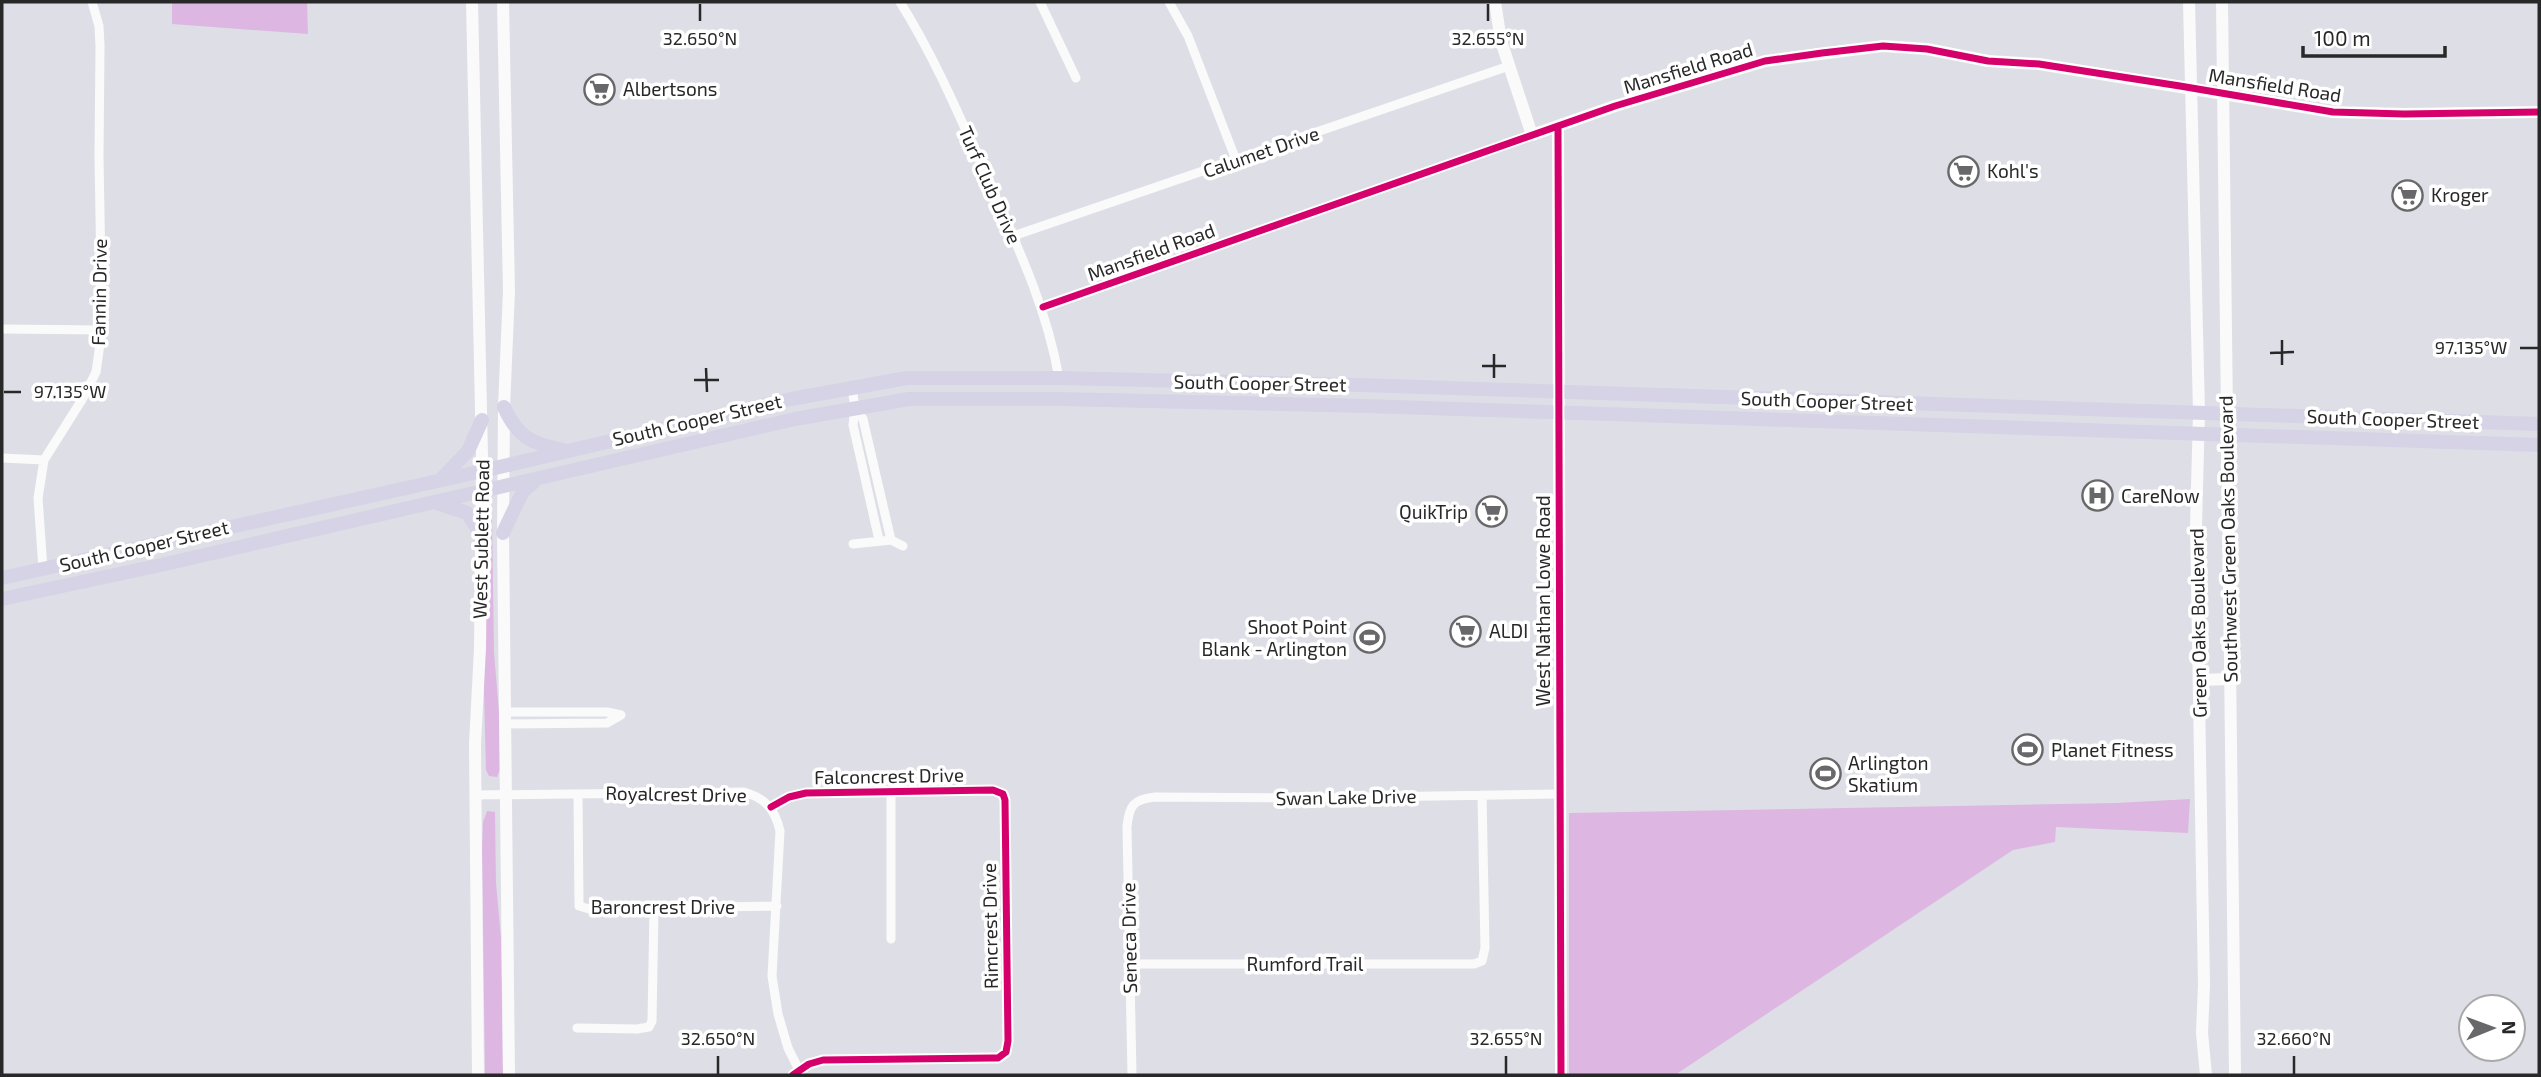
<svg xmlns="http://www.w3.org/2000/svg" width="2541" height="1077" font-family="'Exo 2',sans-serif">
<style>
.green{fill:#ddb7e2}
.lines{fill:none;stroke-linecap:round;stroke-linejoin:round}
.street{stroke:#fafafb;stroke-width:9}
.secondary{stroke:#fafafb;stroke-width:12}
.primary{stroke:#d5d3e5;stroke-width:14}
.cycleway-casing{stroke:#fff;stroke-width:11}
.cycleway{stroke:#d6006c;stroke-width:7}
.ticks{fill:none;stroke:#282828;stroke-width:2.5}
.labels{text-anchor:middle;stroke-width:7;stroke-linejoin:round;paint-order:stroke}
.street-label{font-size:19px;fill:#282828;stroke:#fff}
.poi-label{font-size:19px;fill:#282828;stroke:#fff;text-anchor:start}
.ticks-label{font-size:18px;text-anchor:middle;fill:#282828;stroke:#fff;stroke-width:7;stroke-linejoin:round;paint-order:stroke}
</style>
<rect width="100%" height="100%" fill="#dedfe6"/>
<!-- green -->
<path class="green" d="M 172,2 L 307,2 L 308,34 L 172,24 Z
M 486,514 L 492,514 L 494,652 L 499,712 L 500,769 L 497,777 L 489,776 L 486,770 L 483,654 Z
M 2190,799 L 2188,833 L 2056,827 L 2055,842 L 2013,850 L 1675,1075 L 1569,1075 L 1569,813 L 2116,803 Z
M 487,811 L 495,812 L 496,883 L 501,938 L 503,1075 L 485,1075 L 482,849 L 483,822 Z"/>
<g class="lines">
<!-- street -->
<path class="street" d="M 900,2 C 934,56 959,115 985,173 C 1015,241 1046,304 1059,378
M 1040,2 L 1076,78
M 1169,2 L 1188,36 L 1236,160
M 1013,236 L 1509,66
M 1043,307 L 1532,135
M 2,329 L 102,330
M 852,388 L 855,408 L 853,425 L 879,540
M 855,408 L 863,419 L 891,540
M 2,458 L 44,460
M 853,544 L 891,540 L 903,546
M 43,569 L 38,498 L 44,460 L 83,398 L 96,372 L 102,330 L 99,157 L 100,46 L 99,26 L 92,2
M 505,712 L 607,712 L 621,715
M 505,724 L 607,723 L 621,715
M 891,792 L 891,939
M 578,794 L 579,906 L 589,909 L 777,906
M 475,795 L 744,792 C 765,798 775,809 780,831 L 772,976 L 778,1014 L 788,1048 L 799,1070
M 771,807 L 789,797 L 806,793 L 993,790 L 1003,794 L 1005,800 L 1008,1041 L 1006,1052 L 998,1058 L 992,1058 L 823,1060 L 809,1064 L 793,1075
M 1129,964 L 1474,964 L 1482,961 L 1485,948 L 1482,795
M 577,1028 L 637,1029 L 649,1027 L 652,1021 L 654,908
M 1132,1075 L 1127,827 C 1129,806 1133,799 1155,797 L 1314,798 L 1560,794"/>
<!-- secondary -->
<path class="secondary" d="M 472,2 L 482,455 L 480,648 L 475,744 L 478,1075
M 503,2 L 509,291 L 504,407 L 503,533 L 509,1075
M 1495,2 L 1501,41 L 1532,135 L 1615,106 L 1765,61 L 1883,46 L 1927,49 L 1988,61 L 2039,64 L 2333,112 L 2404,114 L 2539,112
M 2189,2 L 2199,412 L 2196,526 L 2204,985 L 2202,1033 L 2206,1075
M 2222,2 L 2235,1075
M 1558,126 L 1561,1075
M 2199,680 L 2230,679"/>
<!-- primary -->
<path class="primary" d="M 504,407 C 518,438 531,443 563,450
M 442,478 L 468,451 L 482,420
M 437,503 L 467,513 L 482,535
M 503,533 L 523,491 L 534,482
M 2,578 L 478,472 L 791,399 L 907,378 L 1059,378 L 1361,385 L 2539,424
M 2,599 L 161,565 L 795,419 L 909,399 L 1059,399 L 1365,406 L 2539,445"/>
<defs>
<path id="cycleway" d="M 1558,126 L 1561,1075
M 1043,307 L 1615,106 L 1765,61 L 1822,53 L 1883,46 L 1927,49 L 1988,61 L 2039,64 L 2180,86 L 2333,112 L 2404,114 L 2539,112
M 771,807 L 789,797 L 806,793 L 993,790 L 1003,794 L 1005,800 L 1008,1041 L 1006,1052 L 998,1058 L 992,1058 L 823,1060 L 809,1064 L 793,1075"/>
</defs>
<!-- cycleway casing -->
<use href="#cycleway" class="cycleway-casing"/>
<!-- cycleway -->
<use href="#cycleway" class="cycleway"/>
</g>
<!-- ticks -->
<path class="ticks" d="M 700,4 L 700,21M 1488,4 L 1488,21M 2282,340 L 2282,365M 2520,348 L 2538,348M 2270,353 L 2294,352M 1494,354 L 1494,378M 1482,366 L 1506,366M 706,368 L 707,392M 694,380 L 719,380M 4,392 L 21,392M 718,1056 L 718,1074M 1506,1056 L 1506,1074M 2294,1056 L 2294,1074"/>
<!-- icons -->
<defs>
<symbol id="supermarket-ring" viewBox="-11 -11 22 22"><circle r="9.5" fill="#fff" stroke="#68686a" stroke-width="1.5"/><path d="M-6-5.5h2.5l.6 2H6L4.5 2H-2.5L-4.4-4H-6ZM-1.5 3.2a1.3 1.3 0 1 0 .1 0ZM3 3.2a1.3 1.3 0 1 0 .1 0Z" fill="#68686a"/></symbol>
<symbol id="hospital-ring" viewBox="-11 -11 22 22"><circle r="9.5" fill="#fff" stroke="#68686a" stroke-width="1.5"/><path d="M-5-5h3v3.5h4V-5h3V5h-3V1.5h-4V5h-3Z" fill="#68686a"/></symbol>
<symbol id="stadium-ring" viewBox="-11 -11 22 22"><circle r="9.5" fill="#fff" stroke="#68686a" stroke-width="1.5"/><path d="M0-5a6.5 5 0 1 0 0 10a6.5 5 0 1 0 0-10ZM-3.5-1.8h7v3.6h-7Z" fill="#68686a"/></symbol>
</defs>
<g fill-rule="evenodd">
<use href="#supermarket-ring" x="582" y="72" width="35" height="35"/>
<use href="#supermarket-ring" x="1946" y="154" width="35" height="35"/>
<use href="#supermarket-ring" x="2390" y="178" width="35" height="35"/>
<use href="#hospital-ring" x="2080" y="478" width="35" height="35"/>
<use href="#supermarket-ring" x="1474" y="494" width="35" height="35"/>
<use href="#supermarket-ring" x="1448" y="614" width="35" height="35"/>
<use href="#stadium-ring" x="1352" y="620" width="35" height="35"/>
<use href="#stadium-ring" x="2010" y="732" width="35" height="35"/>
<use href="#stadium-ring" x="1808" y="756" width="35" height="35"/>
</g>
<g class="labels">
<!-- street labels -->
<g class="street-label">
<text transform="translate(1688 68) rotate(-17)" y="7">Mansfield Road</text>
<text transform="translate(2275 85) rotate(9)" y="7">Mansfield Road</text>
<text transform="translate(1261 152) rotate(-19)" y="7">Calumet Drive</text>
<text transform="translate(990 185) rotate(66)" y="7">Turf Club Drive</text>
<text transform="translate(1151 252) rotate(-20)" y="7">Mansfield Road</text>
<text transform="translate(99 292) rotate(-89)" y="7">Fannin Drive</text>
<text transform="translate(1260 383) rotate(1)" y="7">South Cooper Street</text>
<text transform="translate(1827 401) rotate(2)" y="7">South Cooper Street</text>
<text transform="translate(2393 419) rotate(2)" y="7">South Cooper Street</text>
<text transform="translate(697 420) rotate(-13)" y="7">South Cooper Street</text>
<text transform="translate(481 539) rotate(-89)" y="7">West Sublett Road</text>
<text transform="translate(2228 539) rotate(-91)" y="7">Southwest Green Oaks Boulevard</text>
<text transform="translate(144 546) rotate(-13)" y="7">South Cooper Street</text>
<text transform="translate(1543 601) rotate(-90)" y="7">West Nathan Lowe Road</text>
<text transform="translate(2198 623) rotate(-91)" y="7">Green Oaks Boulevard</text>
<text transform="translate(889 776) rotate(-1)" y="7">Falconcrest Drive</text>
<text transform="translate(676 794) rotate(1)" y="7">Royalcrest Drive</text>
<text transform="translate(1346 797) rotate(-1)" y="7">Swan Lake Drive</text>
<text x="663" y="914">Baroncrest Drive</text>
<text transform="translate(990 926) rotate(-91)" y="7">Rimcrest Drive</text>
<text transform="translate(1129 938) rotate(-91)" y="7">Seneca Drive</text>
<text x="1305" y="971">Rumford Trail</text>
</g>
<!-- poi labels -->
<g class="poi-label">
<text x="623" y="96">Albertsons</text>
<text x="1987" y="178">Kohl's</text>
<text x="2431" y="202">Kroger</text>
<text x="2121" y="503">CareNow</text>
<text x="1468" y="519" text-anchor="end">QuikTrip</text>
<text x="1347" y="634" text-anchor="end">Shoot Point<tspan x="1347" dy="22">Blank - Arlington</tspan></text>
<text x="1489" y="638">ALDI</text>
<text x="2051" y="757">Planet Fitness</text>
<text x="1848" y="770">Arlington<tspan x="1848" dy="22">Skatium</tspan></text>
</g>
</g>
<g class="ticks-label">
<text x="700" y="45">32.650°N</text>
<text x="1488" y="45">32.655°N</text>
<text x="2471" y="354">97.135°W</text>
<text x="70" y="398">97.135°W</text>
<text x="718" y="1045">32.650°N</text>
<text x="1506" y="1045">32.655°N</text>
<text x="2294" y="1045">32.660°N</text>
</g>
<!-- border -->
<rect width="2541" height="1077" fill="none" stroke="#282828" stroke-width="7"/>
<!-- north arrow -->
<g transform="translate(2492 1028) rotate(89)"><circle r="33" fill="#ffffff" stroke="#a9a9a9" stroke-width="2"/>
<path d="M0-5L12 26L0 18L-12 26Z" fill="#68686a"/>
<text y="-10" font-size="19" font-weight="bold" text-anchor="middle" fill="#282828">N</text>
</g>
<!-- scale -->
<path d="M2303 46v10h142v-10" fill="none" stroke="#282828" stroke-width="3.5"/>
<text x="2314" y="46" font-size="21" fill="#282828" stroke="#ffffff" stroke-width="5" paint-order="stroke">100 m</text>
</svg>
